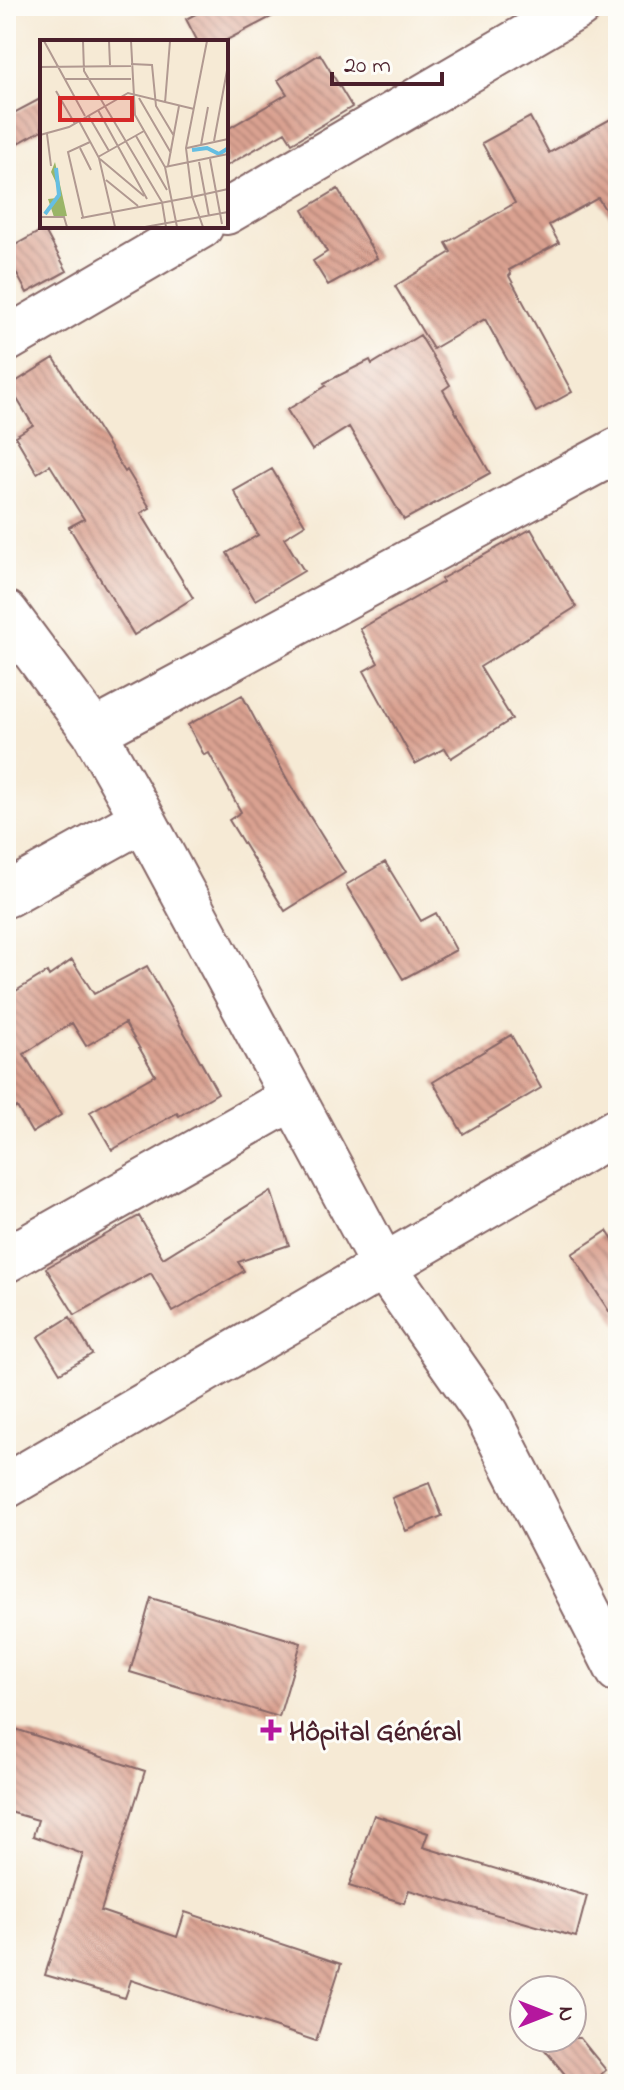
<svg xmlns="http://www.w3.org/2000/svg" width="624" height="2090" font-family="'Indie Flower',sans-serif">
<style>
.building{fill:url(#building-back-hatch)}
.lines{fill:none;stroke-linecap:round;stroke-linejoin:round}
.minor-casing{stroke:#866666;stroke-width:48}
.minor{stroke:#fff;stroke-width:44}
.poi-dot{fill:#b5179e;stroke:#fdfcf7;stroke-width:3}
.labels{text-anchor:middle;stroke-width:6;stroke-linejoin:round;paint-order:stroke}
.poi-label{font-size:28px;font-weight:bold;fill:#4a1f2b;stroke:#fdfcf7;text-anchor:start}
.inset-river{fill:none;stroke:#65bee2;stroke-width:4}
.inset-road{fill:none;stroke:#b19991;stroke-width:2}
.view{fill:#d62828;fill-opacity:0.15;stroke:#d62828;stroke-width:4}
.inset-edge{fill:none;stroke:#4a1f2b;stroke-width:4}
</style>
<defs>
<pattern id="building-back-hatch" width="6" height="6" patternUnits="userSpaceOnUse" patternTransform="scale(2)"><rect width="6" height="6" fill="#daa291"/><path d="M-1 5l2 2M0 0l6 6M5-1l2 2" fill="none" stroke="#b38377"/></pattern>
</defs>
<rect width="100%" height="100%" fill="#fdfcf7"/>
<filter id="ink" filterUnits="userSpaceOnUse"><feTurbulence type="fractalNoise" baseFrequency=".0125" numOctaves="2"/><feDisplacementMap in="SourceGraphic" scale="16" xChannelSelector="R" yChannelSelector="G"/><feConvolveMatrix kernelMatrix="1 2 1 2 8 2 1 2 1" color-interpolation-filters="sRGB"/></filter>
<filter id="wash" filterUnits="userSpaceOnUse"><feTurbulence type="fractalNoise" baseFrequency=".006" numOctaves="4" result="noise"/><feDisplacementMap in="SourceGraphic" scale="32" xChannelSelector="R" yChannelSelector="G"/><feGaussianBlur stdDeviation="1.8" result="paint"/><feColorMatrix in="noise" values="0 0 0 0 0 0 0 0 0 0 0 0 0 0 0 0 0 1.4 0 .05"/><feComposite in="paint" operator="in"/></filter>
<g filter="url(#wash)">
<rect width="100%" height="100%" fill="#f6ead5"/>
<g id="blocks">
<!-- building -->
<path class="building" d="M 211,6 L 292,6 L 223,42 L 198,42 L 186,19 Z
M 320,54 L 352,107 L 292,143 L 285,132 L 226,166 L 226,130 L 287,94 L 278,80 Z
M 42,98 L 42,130 L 6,150 L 6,117 Z
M 618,115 L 618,230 L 598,198 L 549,225 L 559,243 L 509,270 L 511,274 L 509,276 L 572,392 L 536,412 L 485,319 L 433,349 L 395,286 L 451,252 L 446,243 L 515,203 L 482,143 L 530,117 L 549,153 Z
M 338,189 L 377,258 L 328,285 L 313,261 L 327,252 L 303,210 Z
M 44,229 L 67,271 L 27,293 L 6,254 L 6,250 Z
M 420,335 L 450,385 L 443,390 L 490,473 L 404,520 L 349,427 L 312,450 L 287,410 L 326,386 L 324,383 L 370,360 L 372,364 Z
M 54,358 L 125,472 L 127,470 L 150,508 L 141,513 L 193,598 L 134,635 L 69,527 L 84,519 L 50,465 L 37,473 L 15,436 L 33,425 L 9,386 Z
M 272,469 L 305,525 L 284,538 L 304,571 L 255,600 L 227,553 L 258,535 L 234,491 Z
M 531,529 L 576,607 L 480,667 L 512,719 L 451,758 L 445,748 L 415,764 L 364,671 L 378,663 L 360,629 L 443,582 L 441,579 Z
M 242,695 L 289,783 L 345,873 L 285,911 L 229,820 L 241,812 L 209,753 L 204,755 L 188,725 Z
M 385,862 L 421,921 L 436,913 L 456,950 L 403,979 L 346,885 Z
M 72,960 L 94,994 L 147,966 L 218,1093 L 179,1116 L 177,1113 L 112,1150 L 90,1112 L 155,1075 L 125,1023 L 86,1046 L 72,1023 L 24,1054 L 61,1115 L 32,1133 L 17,1107 L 6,1114 L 6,997 L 47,972 L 49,976 Z
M 511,1035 L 541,1088 L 463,1134 L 433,1082 Z
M 271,1191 L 289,1245 L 238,1262 L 244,1271 L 173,1312 L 151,1273 L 75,1315 L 46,1268 L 139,1216 L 163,1258 Z
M 607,1231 L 618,1248 L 618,1325 L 572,1254 Z
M 70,1317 L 92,1354 L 60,1373 L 38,1337 Z
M 429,1483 L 442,1516 L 406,1531 L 392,1498 Z
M 151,1598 L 301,1643 L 279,1717 L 130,1672 Z
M 6,1726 L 145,1771 L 101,1911 L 177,1937 L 185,1912 L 341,1964 L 316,2041 L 131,1980 L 125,1998 L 45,1975 L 83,1854 L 33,1836 L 38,1820 L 6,1811 Z
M 374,1815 L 428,1833 L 423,1847 L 587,1896 L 576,1937 L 409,1890 L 404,1903 L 349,1886 Z
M 535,2038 L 580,2038 L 606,2070 L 589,2084 L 573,2084 Z"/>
</g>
</g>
<g filter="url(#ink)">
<use href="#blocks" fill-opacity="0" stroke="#866666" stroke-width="2"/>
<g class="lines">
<defs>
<path id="minor" d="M 226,212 L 579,6
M 6,340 L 201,226
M 6,613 L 94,732 L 143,819 L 384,1267 L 487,1414 L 618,1670
M 94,732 L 618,450
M 6,895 L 143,819
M 6,1260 L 292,1098
M 6,1486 L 618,1130"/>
</defs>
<!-- minor casing -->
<use href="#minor" class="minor-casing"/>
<!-- minor -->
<use href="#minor" class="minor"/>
</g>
</g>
<!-- markers -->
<path class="poi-dot" d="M267 1718h8v8h8v8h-8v8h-8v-8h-8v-8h8z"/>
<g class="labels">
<!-- poi labels -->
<g class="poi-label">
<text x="289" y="1740">Hôpital Général</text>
</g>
</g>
<!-- overview -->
<g transform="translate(40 40)">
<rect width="188" height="188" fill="#f6ead5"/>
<path d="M 15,122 L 27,176 L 14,177 L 8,159 L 17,158 L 19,149 L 11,132 Z" fill="#9ab567"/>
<path class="inset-river" d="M 152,110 L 167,108 L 179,114 L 187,109M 5,174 L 19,155 L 16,128"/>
<path class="inset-road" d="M 4,1 L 45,76M 43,1 L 44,31 L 122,162 L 126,187M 69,1 L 70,25M 91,1 L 95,75 L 125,127 L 137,187M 91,24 L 112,25 L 116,66 L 134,96M 0,27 L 91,26M 25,39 L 91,39M 16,51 L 35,84M 99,58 L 131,113M 125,63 L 130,1M 58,70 L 107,159M 48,75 L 69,111M 39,81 L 59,118 L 75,187M 188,86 L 188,136M 7,94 L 11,126M 0,95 L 29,87 L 88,53 L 154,69M 96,96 L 127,150M 174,101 L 188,25M 161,105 L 168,67M 40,108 L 51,130M 147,108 L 188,99M 58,117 L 104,91M 60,119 L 104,156M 170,119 L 182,184M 159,122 L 169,176M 128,126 L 139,66M 125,127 L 188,114M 66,140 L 98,166M 152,157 L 188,149M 0,177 L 24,177 L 27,187M 43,177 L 28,112 L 50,102M 41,178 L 152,157M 105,187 L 188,172M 163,187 L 152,156 L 146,108 L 167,1"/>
<path class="view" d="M 20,58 L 92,58 L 92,80 L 20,80 Z"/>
<rect width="188" height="188" class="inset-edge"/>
</g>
<!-- margin -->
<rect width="624" height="2090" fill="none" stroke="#fdfcf7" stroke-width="32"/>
<!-- north arrow -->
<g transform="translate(548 2014) rotate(90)"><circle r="38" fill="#fdfcf7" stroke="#b5a4a5" stroke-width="2"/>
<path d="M0-6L14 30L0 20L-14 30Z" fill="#b5179e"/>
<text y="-12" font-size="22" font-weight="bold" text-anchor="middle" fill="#4a1f2b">N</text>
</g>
<!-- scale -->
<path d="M332 72v12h110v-12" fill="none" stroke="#4a1f2b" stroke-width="4"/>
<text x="344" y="72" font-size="24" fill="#4a1f2b" stroke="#fdfcf7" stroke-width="6" paint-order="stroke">20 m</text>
</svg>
